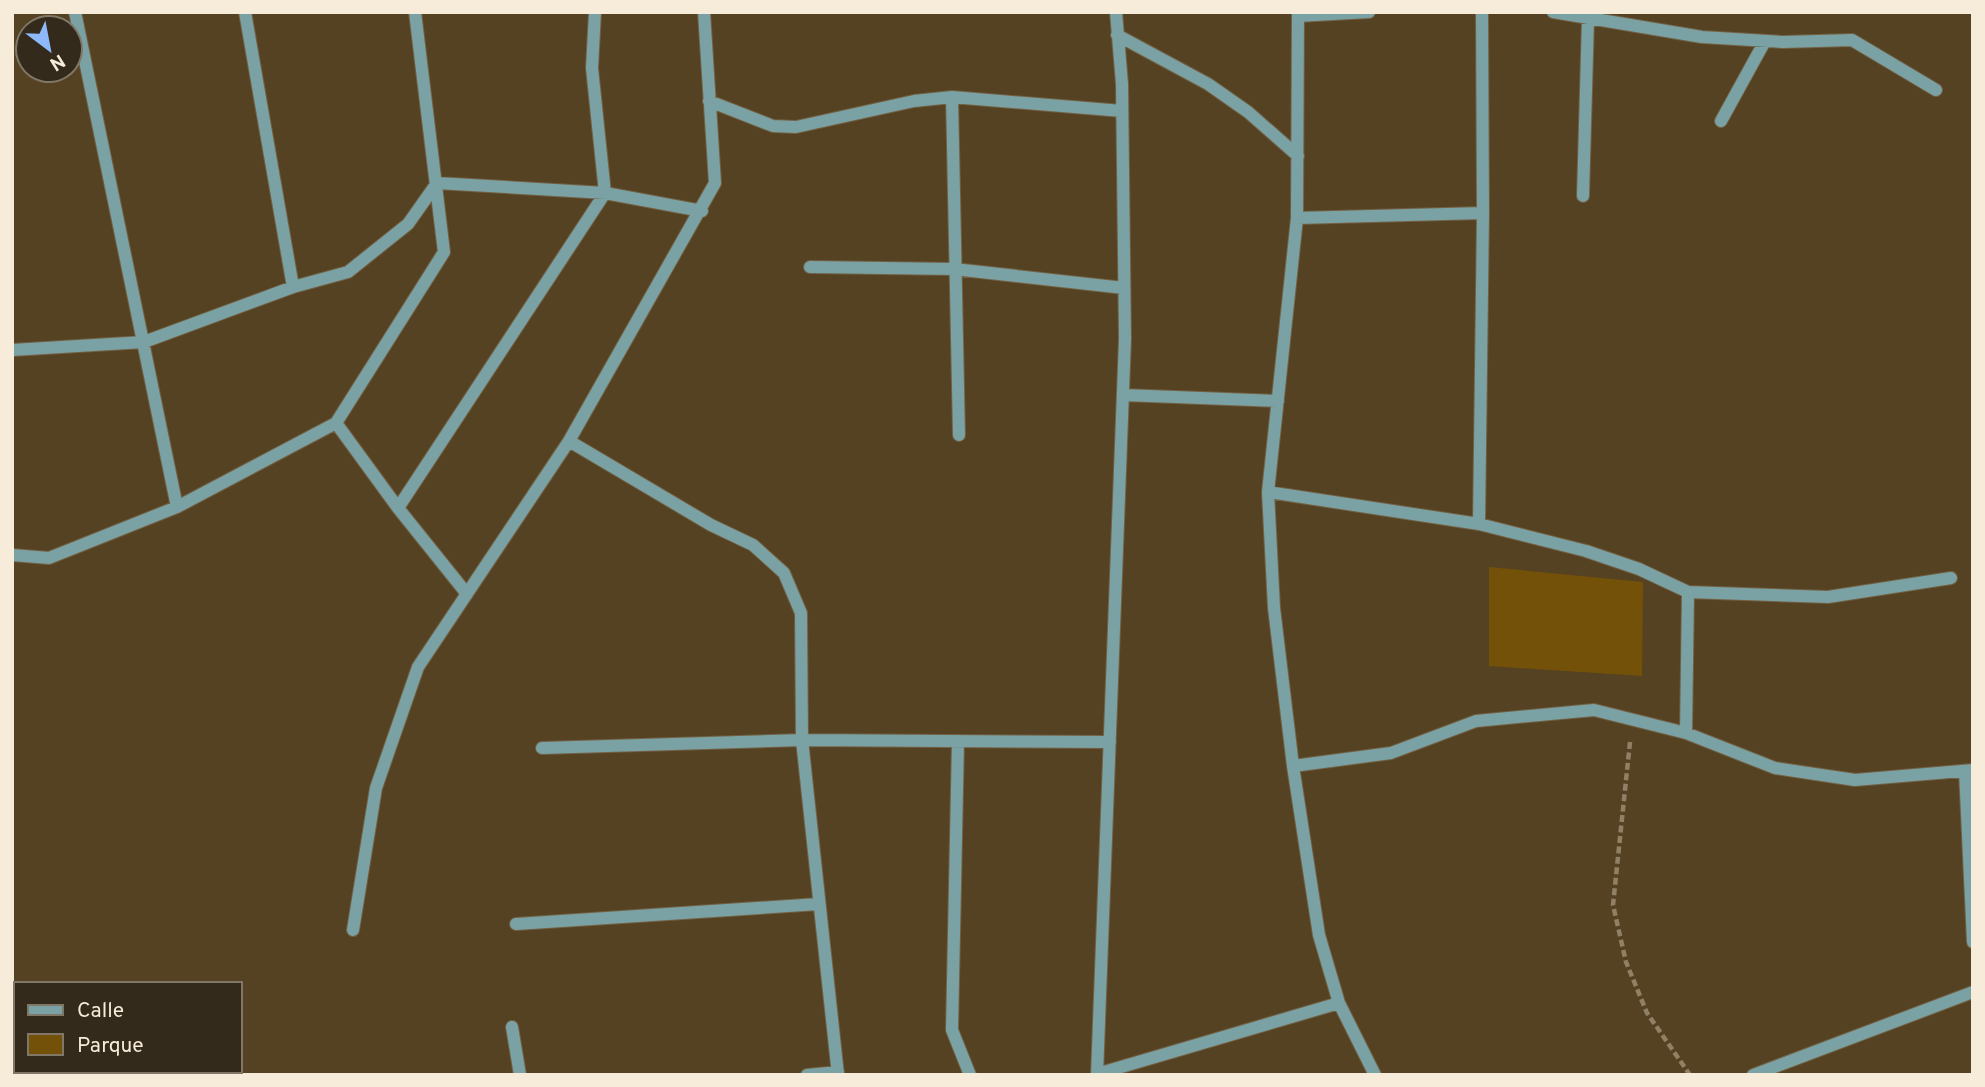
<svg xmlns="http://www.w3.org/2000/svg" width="1985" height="1087" font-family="Overpass,sans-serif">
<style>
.green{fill:#745108}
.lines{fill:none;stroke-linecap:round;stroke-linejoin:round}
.minor-casing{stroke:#726043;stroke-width:14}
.path{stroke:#908065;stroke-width:4.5;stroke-dasharray:7 3.5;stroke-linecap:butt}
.minor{stroke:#7aa1a3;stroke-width:12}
</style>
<rect width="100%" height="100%" fill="#554222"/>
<!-- green -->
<path class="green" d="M 1489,567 L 1643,582 L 1642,676 L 1489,666 Z"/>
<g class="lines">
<defs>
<path id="minor" d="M 75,12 L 177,507
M 245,12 L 293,287
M 1298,12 L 1297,218 L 1268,492 L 1274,608 L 1293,766 L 1319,935 L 1339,1003 L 1375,1075
M 1553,12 L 1702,37 L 1783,42 L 1852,40 L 1936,90
M 1298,16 L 1369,12
M 1117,35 L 1208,84 L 1248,112 L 1298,156
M 952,97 L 959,435
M 709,101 L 773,126 L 796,127 L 914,101 L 952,97 L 1122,111
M 1721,121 L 1765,41
M 1583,196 L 1588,19
M 1297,218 L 1483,213
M 810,267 L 954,269 L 1124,288
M 12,350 L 144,342 L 293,287 L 348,272 L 408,224 L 437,183 L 605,193 L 702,211
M 1123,395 L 1278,401
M 336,423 L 444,252 L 415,12
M 569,441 L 711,525 L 753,545 L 784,573 L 801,613 L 802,740 L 838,1075
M 1268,492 L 1479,524 L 1586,551 L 1639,569 L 1688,592 L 1828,597 L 1951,578
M 398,508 L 605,193 L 592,68 L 595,12
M 1479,524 L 1483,213 L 1482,12
M 12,555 L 49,558 L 177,507 L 336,423 L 398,508 L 467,594
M 1686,733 L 1688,592
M 958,741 L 952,1030 L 970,1075
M 542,748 L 802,740 L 1110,742
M 1293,766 L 1391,753 L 1476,721 L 1594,710 L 1686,733 L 1775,768 L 1855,780 L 1973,770
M 1965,771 L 1973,942
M 516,924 L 819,904
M 353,930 L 376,788 L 418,667 L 569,441 L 715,183 L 704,12
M 512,1027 L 520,1075
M 1097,1074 L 1339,1003
M 807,1075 L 838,1072
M 1097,1075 L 1125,339 L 1122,84 L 1116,12
M 1753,1075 L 1973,992"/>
</defs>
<!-- minor casing -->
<use href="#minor" class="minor-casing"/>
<!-- path -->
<path class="path" d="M 1630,742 L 1613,905 L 1626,962 L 1647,1013 L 1690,1075"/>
<!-- minor -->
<use href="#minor" class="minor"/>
</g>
<!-- border -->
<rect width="1985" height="1087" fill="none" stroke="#f7ebd9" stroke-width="28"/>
<!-- legend -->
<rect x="14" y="982" width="228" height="91" fill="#332a1c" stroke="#817768" stroke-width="2"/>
<rect x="28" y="1005" width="35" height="10" fill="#7aa1a3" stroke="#817768" stroke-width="2"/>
<text x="77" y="1017" font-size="21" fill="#f7ebd9">Calle</text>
<rect x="28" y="1034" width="35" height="21" fill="#745108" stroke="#817768" stroke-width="2"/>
<text x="77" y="1052" font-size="21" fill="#f7ebd9">Parque</text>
<!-- north arrow -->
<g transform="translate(49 49) rotate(148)"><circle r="33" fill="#332a1c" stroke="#817768" stroke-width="2"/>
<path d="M0-5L12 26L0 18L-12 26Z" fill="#8db9fc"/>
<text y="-10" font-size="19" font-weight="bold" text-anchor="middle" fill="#f7ebd9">N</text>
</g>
</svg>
